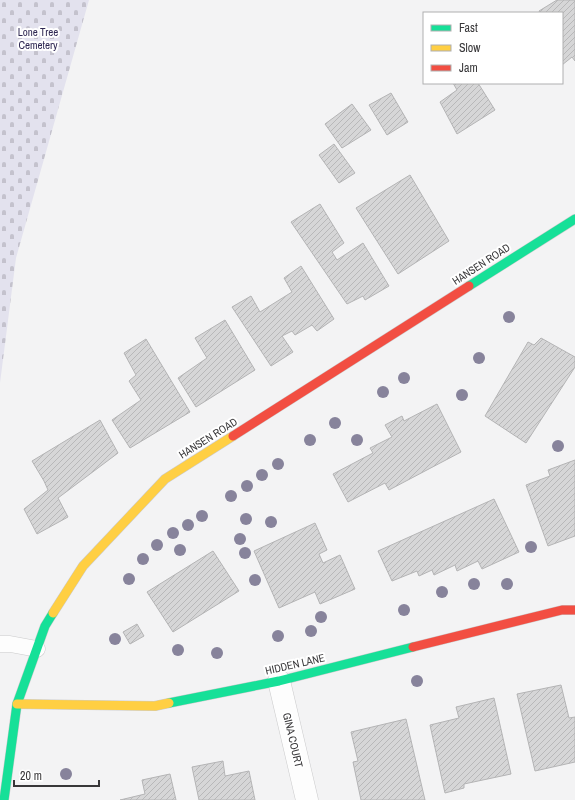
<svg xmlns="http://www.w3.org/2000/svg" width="575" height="800" font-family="'Archivo Narrow',sans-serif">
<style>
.cemetery{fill:url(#cemetery-stones)}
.building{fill:url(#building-hatch);stroke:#b4b4b5}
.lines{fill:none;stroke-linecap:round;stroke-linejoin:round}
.lane-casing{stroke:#cbcbcc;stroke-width:17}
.street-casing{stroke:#cbcbcc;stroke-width:23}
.fast-casing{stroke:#cbcbcc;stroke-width:10}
.slow-casing{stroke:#cbcbcc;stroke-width:10}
.jam-casing{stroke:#cbcbcc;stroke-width:10}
.lane{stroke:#fdfdfd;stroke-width:16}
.street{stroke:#fdfdfd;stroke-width:22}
.fast{stroke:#16e098;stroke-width:9}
.slow{stroke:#ffcf43;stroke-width:9}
.jam{stroke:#f24e42;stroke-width:9}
.tree{fill:#87839b}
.labels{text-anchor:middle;stroke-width:4;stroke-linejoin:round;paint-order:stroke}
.park-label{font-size:11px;fill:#2e2752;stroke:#fff}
.street-label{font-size:11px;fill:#383739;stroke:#fff}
</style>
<defs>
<pattern id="cemetery-stones" width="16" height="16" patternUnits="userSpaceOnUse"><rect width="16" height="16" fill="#e3e2ee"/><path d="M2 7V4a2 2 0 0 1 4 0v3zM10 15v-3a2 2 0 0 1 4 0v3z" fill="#c4c2cd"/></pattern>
<pattern id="building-hatch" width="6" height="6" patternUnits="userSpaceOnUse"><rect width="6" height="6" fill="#d6d6d7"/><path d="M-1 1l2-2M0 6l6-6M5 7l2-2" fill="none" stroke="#b8b8b9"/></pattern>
</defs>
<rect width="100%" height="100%" fill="#f3f3f4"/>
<!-- cemetery -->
<path class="cemetery" d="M 0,0 L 89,0 L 16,258 L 0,383 Z"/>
<!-- building -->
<path class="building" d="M 557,0 L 575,0 L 575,61 L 572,57 L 562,65 L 562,13 L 540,13 L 539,11 Z
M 453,83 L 478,83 L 495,110 L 457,134 L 440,102 L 457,90 Z
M 391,93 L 408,122 L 387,135 L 369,105 Z
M 352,104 L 371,130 L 342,148 L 325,124 Z
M 334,144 L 355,173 L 339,183 L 319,155 Z
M 410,175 L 449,241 L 398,274 L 356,208 Z
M 320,204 L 344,243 L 332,252 L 337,260 L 363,243 L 389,286 L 365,300 L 363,296 L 347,304 L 291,222 Z
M 301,266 L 334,319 L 317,331 L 312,325 L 295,335 L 292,331 L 282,336 L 293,352 L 271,366 L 232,307 L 251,296 L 260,312 L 292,292 L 284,278 Z
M 225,320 L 255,370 L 196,407 L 178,378 L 207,358 L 195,338 Z
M 541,338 L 575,357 L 575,367 L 526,443 L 485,416 L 528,342 L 534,345 Z
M 146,339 L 190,412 L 130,448 L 112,420 L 141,400 L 129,381 L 136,375 L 124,353 Z
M 437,404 L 461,452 L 389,490 L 385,483 L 348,502 L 333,474 L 373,453 L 370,448 L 392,437 L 385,425 L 402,416 L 404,421 Z
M 100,420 L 118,453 L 58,498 L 68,517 L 37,534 L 24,509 L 48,490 L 44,481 L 32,461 Z
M 575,460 L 575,536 L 548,546 L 526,485 L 550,476 L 548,470 Z
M 494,499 L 519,552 L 482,569 L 478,561 L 457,571 L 455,565 L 434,575 L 432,570 L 419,576 L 417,571 L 392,581 L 378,551 Z
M 315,523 L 327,550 L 319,554 L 323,563 L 340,555 L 355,589 L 320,604 L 315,592 L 279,608 L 254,551 Z
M 213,551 L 239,591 L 173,632 L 147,592 Z
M 137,624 L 144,636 L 130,644 L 123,632 Z
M 561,685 L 569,718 L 575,717 L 575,762 L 535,771 L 517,694 Z
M 494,698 L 511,774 L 464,784 L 464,788 L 445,793 L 430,725 L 459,718 L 456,707 Z
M 406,719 L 425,800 L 361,800 L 353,762 L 358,761 L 351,732 Z
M 223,761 L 225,776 L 249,771 L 255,800 L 199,800 L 192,767 Z
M 170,774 L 176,800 L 120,800 L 145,794 L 142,780 Z"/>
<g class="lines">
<defs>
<path id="lane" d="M 0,644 L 10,644 L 37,649"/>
<path id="street" d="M 279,681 L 307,800"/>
<path id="fast" d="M 469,286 L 575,219
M 169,703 L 279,681 L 413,647
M 4,800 L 17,704 L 45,626 L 53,613"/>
<path id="slow" d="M 53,613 L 83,566 L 165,479 L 233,436
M 17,704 L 155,706 L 169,703"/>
<path id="jam" d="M 233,436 L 469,286
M 413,647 L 562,610 L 575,610"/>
</defs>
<!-- lane casing -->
<use href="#lane" class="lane-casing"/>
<!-- street casing -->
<use href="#street" class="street-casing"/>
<!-- fast casing -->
<use href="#fast" class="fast-casing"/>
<!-- slow casing -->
<use href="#slow" class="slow-casing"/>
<!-- jam casing -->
<use href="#jam" class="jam-casing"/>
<!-- lane -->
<use href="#lane" class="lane"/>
<!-- street -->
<use href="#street" class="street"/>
<!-- fast -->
<use href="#fast" class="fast"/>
<!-- slow -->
<use href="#slow" class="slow"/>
<!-- jam -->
<use href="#jam" class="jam"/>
</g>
<!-- trees -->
<g class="tree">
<circle cx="509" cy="317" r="6"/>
<circle cx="479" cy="358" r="6"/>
<circle cx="404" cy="378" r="6"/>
<circle cx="383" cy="392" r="6"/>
<circle cx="462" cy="395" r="6"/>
<circle cx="335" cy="423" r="6"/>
<circle cx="310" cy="440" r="6"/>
<circle cx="357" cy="440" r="6"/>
<circle cx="558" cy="446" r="6"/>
<circle cx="278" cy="464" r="6"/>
<circle cx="262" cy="475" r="6"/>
<circle cx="247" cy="486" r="6"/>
<circle cx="231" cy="496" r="6"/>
<circle cx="202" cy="516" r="6"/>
<circle cx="246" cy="519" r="6"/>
<circle cx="271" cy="522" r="6"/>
<circle cx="188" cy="525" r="6"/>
<circle cx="173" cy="533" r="6"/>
<circle cx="240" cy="539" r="6"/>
<circle cx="157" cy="545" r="6"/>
<circle cx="531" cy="547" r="6"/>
<circle cx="180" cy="550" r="6"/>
<circle cx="245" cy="553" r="6"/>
<circle cx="143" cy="559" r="6"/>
<circle cx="129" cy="579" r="6"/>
<circle cx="255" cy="580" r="6"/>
<circle cx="474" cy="584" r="6"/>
<circle cx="507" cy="584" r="6"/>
<circle cx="442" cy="592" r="6"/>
<circle cx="404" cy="610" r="6"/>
<circle cx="321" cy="617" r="6"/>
<circle cx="311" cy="631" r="6"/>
<circle cx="278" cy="636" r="6"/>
<circle cx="115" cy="639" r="6"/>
<circle cx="178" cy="650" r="6"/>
<circle cx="217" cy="653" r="6"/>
<circle cx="417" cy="681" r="6"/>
<circle cx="66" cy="774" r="6"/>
</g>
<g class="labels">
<!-- park labels -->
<g class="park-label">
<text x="38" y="36">Lone Tree<tspan x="38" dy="13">Cemetery</tspan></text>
</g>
<!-- street labels -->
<g class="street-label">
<text transform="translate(481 264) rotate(-33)" y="4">HANSEN ROAD</text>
<text transform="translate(208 438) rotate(-32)" y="4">HANSEN ROAD</text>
<text transform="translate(295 664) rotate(-13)" y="4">HIDDEN LANE</text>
<text transform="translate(293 740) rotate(77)" y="4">GINA COURT</text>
</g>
</g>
<!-- legend -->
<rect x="423" y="12" width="140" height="72" fill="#ffffff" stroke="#afafb0"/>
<rect x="431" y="25" width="20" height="6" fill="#16e098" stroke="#afafb0"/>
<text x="459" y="32" font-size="12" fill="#383739">Fast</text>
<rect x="431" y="45" width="20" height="6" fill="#ffcf43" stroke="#afafb0"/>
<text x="459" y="52" font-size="12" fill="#383739">Slow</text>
<rect x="431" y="65" width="20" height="6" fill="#f24e42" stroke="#afafb0"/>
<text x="459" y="72" font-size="12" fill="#383739">Jam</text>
<!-- scale -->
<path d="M14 780v6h85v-6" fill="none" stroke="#383739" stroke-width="2"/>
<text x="20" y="780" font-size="12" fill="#383739" stroke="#ffffff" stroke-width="3" paint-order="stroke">20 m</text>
</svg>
